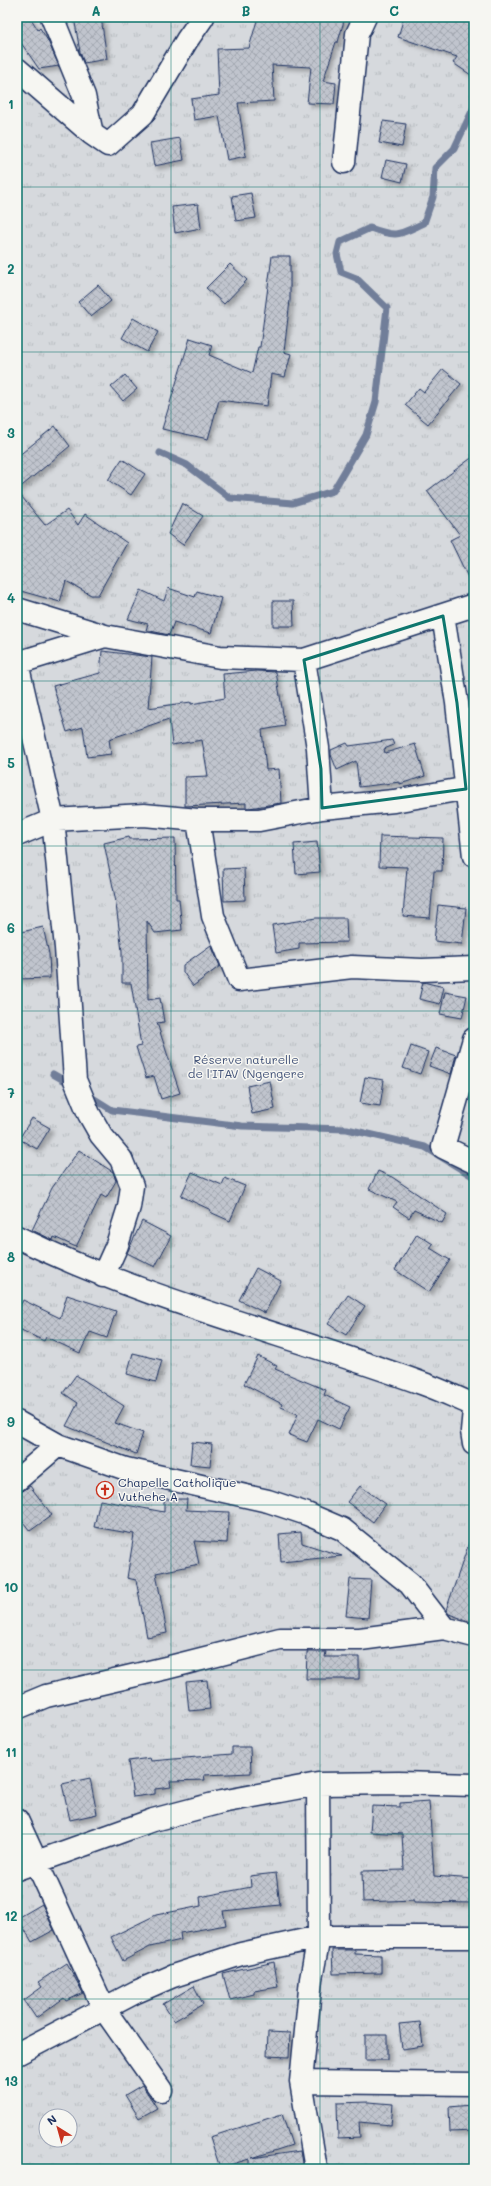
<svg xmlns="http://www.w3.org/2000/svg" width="491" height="2186" font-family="Mali,sans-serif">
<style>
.park{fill:url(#park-tufts);stroke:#78849e;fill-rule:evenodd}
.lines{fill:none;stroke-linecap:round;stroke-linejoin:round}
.stream{stroke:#717e99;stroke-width:7}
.building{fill:url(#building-cross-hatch);stroke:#1b2f5e;filter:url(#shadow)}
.minor-casing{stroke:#1b2f5e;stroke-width:25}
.minor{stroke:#f6f6f2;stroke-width:22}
.marked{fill:none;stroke:#0f766e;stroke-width:3;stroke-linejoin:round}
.grid{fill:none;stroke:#0f766e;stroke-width:1;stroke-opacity:0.55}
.labels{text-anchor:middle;stroke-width:3;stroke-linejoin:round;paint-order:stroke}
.park-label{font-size:12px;fill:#405177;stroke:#f6f6f2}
.poi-label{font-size:12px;fill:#1b2f5e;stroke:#f6f6f2;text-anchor:start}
.neatline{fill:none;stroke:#0f766e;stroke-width:1.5}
.grid-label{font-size:13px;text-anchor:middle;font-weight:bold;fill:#0f766e}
</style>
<defs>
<pattern id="park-tufts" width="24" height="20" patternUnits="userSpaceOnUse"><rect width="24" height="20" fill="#d6d9dd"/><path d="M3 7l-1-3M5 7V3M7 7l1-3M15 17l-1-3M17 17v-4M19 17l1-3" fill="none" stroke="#b7bbc0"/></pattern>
<pattern id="building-cross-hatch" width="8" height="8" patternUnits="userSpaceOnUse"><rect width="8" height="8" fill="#c0c4cd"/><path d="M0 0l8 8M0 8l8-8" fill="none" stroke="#a4a9b2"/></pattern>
<filter id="shadow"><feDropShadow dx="3.5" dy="3.5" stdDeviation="2" flood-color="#0004"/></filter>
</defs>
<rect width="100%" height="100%" fill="#f6f6f2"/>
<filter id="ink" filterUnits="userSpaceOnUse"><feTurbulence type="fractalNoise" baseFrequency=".025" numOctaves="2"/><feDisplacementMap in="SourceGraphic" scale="8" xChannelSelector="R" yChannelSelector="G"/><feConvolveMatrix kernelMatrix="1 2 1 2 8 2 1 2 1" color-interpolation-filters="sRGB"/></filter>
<g filter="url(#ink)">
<!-- park -->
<path class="park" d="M 17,17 L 474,17 L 474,2169 L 17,2169 ZM 46,2116 L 70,2116 L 70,2140 L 46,2140 Z"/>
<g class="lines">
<!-- stream -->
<path class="stream" d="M 160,453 L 187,465 L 230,498 L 293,503 L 333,491 L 366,435 L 376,402 L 387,308 L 356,278 L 341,272 L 337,254 L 340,242 L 370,228 C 398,238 398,235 424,223 L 433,197 L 435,168 L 454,149 L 474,107
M 53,1074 L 72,1085
M 88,1095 L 112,1110 L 242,1126 L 347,1129 L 425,1147 L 474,1177"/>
</g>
<!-- building -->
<path class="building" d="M 17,17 L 30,17 L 38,30 L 40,28 L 48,41 L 59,66 L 39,69 L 17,37 Z
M 74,17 L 101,17 L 107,59 L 84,63 L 80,52 Z
M 258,17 L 345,17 L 338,42 L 336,42 L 323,81 L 336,83 L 334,104 L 307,103 L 311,67 L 272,65 L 274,101 L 238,103 L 246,156 L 227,160 L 219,116 L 194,120 L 191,99 L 219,95 L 217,49 L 249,48 Z
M 404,17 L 474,17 L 474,77 L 453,63 L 457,57 L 398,37 Z
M 383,121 L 406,124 L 402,147 L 379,143 Z
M 180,138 L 184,160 L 154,166 L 150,143 Z
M 386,160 L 406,164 L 402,182 L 382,177 Z
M 251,193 L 256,218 L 236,221 L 232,196 Z
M 198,204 L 201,228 L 175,233 L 172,207 Z
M 272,256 L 290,256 L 290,300 L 284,352 L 291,354 L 285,377 L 271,374 L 267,406 L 219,400 L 208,439 L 162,429 L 190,338 L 212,345 L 209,355 L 252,373 L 258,347 L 260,347 Z
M 230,264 L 247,280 L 224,304 L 206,288 Z
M 98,285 L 111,301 L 91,317 L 78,302 Z
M 133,318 L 158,332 L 147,352 L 122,338 Z
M 443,369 L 461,384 L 428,424 L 405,405 L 419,388 L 424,392 Z
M 125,375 L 137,389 L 123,401 L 111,387 Z
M 55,426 L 70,446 L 17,490 L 17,457 Z
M 474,456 L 474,590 L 450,540 L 460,535 L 427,491 Z
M 122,459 L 145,474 L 131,495 L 108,480 Z
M 17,491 L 45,525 L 67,510 L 78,525 L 85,514 L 127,543 L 98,595 L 91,595 L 66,581 L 60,602 L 17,590 Z
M 182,503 L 203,516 L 183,545 L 168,534 Z
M 168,588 L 195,597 L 197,591 L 221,598 L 211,633 L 174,622 L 169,635 L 146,630 L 148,624 L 128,619 L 141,590 L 164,601 Z
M 273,601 L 293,601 L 294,626 L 273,626 Z
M 102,651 L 152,657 L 148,708 L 191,702 L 191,704 L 225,698 L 223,674 L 257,671 L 276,672 L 285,726 L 262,730 L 266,770 L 279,769 L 281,803 L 249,808 L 246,808 L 246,803 L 185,806 L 185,777 L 208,776 L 202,740 L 172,745 L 169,719 L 109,739 L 111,754 L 87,757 L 83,727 L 67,732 L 53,686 L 100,673 Z
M 392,740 L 394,745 L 384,749 L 385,753 L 415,744 L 425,776 L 400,784 L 400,782 L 359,787 L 356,761 L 337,770 L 331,755 L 331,750 L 347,743 L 349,746 Z
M 380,836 L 443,838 L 442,871 L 434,871 L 430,918 L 403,916 L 407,867 L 379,866 Z
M 129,837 L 130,839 L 175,838 L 176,899 L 179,899 L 182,930 L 155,933 L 147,921 L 148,1000 L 160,998 L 164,1022 L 157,1023 L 180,1093 L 161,1099 L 154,1076 L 146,1078 L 136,1047 L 141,1046 L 131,983 L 122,983 L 122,951 L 115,897 L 104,843 Z
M 317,842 L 320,872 L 296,874 L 294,844 Z
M 244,868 L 245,900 L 224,901 L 223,869 Z
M 438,905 L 466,908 L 462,944 L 434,941 Z
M 316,918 L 346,918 L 347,942 L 299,943 L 299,949 L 276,953 L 272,925 Z
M 43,927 L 49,954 L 50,978 L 17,979 L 17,933 Z
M 211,945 L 220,966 L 193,986 L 183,972 L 183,965 Z
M 423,982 L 444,987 L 440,1004 L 419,999 Z
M 445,992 L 467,996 L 462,1018 L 440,1014 Z
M 411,1046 L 428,1052 L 420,1074 L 403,1068 Z
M 436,1048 L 456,1055 L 451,1074 L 429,1066 Z
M 365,1077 L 384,1080 L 380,1106 L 360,1103 Z
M 270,1081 L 275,1109 L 252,1114 L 247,1086 Z
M 32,1118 L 50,1128 L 37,1149 L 19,1139 Z
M 79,1150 L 113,1172 L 116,1181 L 106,1198 L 101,1195 L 76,1247 L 54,1237 L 53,1240 L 32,1230 L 52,1188 Z
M 378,1171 L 392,1177 L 447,1214 L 442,1223 L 414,1210 L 409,1218 L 393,1207 L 397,1202 L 369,1189 Z
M 192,1172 L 222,1185 L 225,1178 L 245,1186 L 230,1221 L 210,1212 L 211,1210 L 181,1196 Z
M 142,1221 L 171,1236 L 155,1267 L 127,1253 Z
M 417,1234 L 433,1244 L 430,1248 L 450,1260 L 429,1292 L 395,1270 Z
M 256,1268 L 281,1281 L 265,1313 L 239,1300 Z
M 67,1295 L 116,1311 L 107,1338 L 90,1332 L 80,1353 L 46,1337 L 44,1341 L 17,1328 L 17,1312 L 23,1300 L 60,1318 Z
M 348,1295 L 365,1306 L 346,1335 L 328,1324 Z
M 133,1353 L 162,1360 L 156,1382 L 127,1374 Z
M 258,1356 L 277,1366 L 275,1369 L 326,1390 L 324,1395 L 350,1407 L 339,1429 L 318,1419 L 307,1442 L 289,1435 L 298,1414 L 281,1407 L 282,1404 L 244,1384 Z
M 76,1375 L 124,1406 L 115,1423 L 143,1433 L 136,1454 L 66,1426 L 78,1403 L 63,1393 Z
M 192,1442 L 212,1444 L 210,1466 L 190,1464 Z
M 30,1486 L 52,1515 L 30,1531 L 17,1514 L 17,1495 Z
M 360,1486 L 386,1504 L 373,1522 L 347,1502 Z
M 164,1499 L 187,1499 L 186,1510 L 229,1512 L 227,1543 L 194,1541 L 199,1564 L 156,1573 L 167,1633 L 147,1637 L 136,1580 L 127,1578 L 134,1534 L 94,1527 L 100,1500 L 164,1512 Z
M 301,1532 L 302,1543 L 342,1556 L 281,1562 L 279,1534 Z
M 471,1537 L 474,1537 L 474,1623 L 449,1614 L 446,1610 Z
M 350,1579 L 371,1580 L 368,1618 L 346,1616 Z
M 307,1652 L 326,1652 L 325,1657 L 359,1657 L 359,1679 L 306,1679 Z
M 207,1680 L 210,1709 L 189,1711 L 186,1682 Z
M 232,1747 L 250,1747 L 251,1773 L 204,1775 L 205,1780 L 170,1781 L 171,1787 L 155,1789 L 155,1794 L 133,1797 L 128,1761 L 150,1758 L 151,1761 L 232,1754 Z
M 90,1778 L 97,1814 L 70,1820 L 62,1784 Z
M 429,1801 L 434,1876 L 474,1879 L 474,1903 L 414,1902 L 414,1900 L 363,1902 L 362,1871 L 404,1870 L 402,1834 L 370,1832 L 372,1806 L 400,1807 L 400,1803 Z
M 276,1873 L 280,1905 L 223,1911 L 226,1925 L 180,1933 L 181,1940 L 150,1947 L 123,1961 L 111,1937 L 156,1915 L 201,1906 L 200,1897 L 251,1887 L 250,1876 Z
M 42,1904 L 54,1930 L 32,1942 L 18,1918 Z
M 332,1950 L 355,1950 L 355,1954 L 381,1955 L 381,1973 L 333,1974 Z
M 274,1962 L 278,1987 L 254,1991 L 254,1994 L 230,2000 L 223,1974 Z
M 67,1963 L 83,1993 L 66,2001 L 64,1998 L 36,2018 L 24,2000 L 42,1987 L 38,1982 Z
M 194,1986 L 203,2004 L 174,2021 L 163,2004 Z
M 420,2022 L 423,2046 L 402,2049 L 399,2024 Z
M 268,2032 L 290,2033 L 289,2057 L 267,2056 Z
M 365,2035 L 387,2035 L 387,2060 L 365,2060 Z
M 142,2085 L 157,2108 L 139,2118 L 125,2095 Z
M 369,2102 L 393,2104 L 391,2125 L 359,2122 L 360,2137 L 338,2138 L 337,2103 Z
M 471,2105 L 473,2131 L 450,2132 L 449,2107 Z
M 282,2114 L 292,2145 L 252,2158 L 300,2151 L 303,2169 L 249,2169 L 249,2159 L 220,2168 L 210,2137 Z"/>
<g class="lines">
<defs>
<path id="minor" d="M 17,69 L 92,134 L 84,96 L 52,17
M 92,134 L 108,145 L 143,114 L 187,40 L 203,17
M 344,162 L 357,34 L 365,17
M 17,609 L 105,636 L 220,657 L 304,660 L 474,605
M 443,616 L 457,703 L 474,856
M 304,660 L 318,748 L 322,808
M 17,663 L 53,820 L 66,948 L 75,1080 L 89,1114 L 101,1135 L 121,1159 L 132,1186 L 129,1207 L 117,1245 L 103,1276
M 17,663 L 105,636
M 198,820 L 213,916 L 239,980 L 352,967 L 422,970 L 474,968
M 17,835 L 53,820 L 144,815 L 198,820 L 259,820 L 322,808 L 394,801 L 474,787
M 474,1039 L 443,1147 L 474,1162
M 17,1237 C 147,1301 288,1334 424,1384 C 441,1390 457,1398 474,1405
M 474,1410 L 472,1431 L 474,1444
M 17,1422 L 58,1445 L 126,1469 L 268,1501 L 307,1514 L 342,1529 L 410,1584 L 444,1628 L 474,1636
M 17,1480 L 58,1445
M 17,1708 L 46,1696 L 166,1668 L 280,1639 L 360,1639 L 444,1628
M 17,1820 L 104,2009 L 161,2090
M 17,1869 L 153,1820 L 221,1802 L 318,1784 L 399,1783 L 474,1785
M 17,2054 L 136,1992 L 173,1976 L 241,1954 L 319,1937 L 474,1937
M 301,2082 L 474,2084
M 316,2169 L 301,2082 L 311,1979 L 319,1937 L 318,1784"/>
</defs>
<!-- minor casing -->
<use href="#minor" class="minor-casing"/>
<!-- minor -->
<use href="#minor" class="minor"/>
</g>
</g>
<!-- marked area -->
<path class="marked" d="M 443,616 L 457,703 L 466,789 L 322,808 L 321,769 L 304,660 Z"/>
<!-- grid -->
<path class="grid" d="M 171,17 L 171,2169M 320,17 L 320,2169M 17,187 L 474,187M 17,352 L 474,352M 17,516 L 474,516M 17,681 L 474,681M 17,846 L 474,846M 17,1011 L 474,1011M 17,1175 L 474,1175M 17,1340 L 474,1340M 17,1505 L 474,1505M 17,1670 L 474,1670M 17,1834 L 474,1834M 17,1999 L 474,1999"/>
<!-- icons -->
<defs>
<symbol id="church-ring" viewBox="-11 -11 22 22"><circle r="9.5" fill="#f6f6f2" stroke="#c8321e" stroke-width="1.5"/><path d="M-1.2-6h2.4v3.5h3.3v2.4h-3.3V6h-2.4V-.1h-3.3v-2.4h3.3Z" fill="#c8321e"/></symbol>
</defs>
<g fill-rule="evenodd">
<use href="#church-ring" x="95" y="1480" width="20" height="20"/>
</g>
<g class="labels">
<!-- park labels -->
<g class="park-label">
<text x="246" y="1064">Réserve naturelle<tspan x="246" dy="14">de l'ITAV (Ngengere</tspan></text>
</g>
<!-- poi labels -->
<g class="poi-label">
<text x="118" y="1487">Chapelle Catholique<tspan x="118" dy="14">Vuthehe A</tspan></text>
</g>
</g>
<!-- margin -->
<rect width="491" height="2186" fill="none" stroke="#f6f6f2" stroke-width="44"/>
<!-- north arrow -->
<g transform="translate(58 2128) rotate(323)"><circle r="19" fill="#f6f6f2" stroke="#9ea6b7"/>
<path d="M0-3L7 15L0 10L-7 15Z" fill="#c8321e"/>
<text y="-6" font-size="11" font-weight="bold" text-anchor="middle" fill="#1b2f5e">N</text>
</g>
<rect x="22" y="22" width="447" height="2142" class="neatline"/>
<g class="grid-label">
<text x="96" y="16">A</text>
<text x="246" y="16">B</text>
<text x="394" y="16">C</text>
<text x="11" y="109">1</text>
<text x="11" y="274">2</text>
<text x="11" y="438">3</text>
<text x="11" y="603">4</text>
<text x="11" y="768">5</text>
<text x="11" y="933">6</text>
<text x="11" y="1098">7</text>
<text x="11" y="1262">8</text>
<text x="11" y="1427">9</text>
<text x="11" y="1592">10</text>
<text x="11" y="1757">11</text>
<text x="11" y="1921">12</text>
<text x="11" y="2086">13</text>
</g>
</svg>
